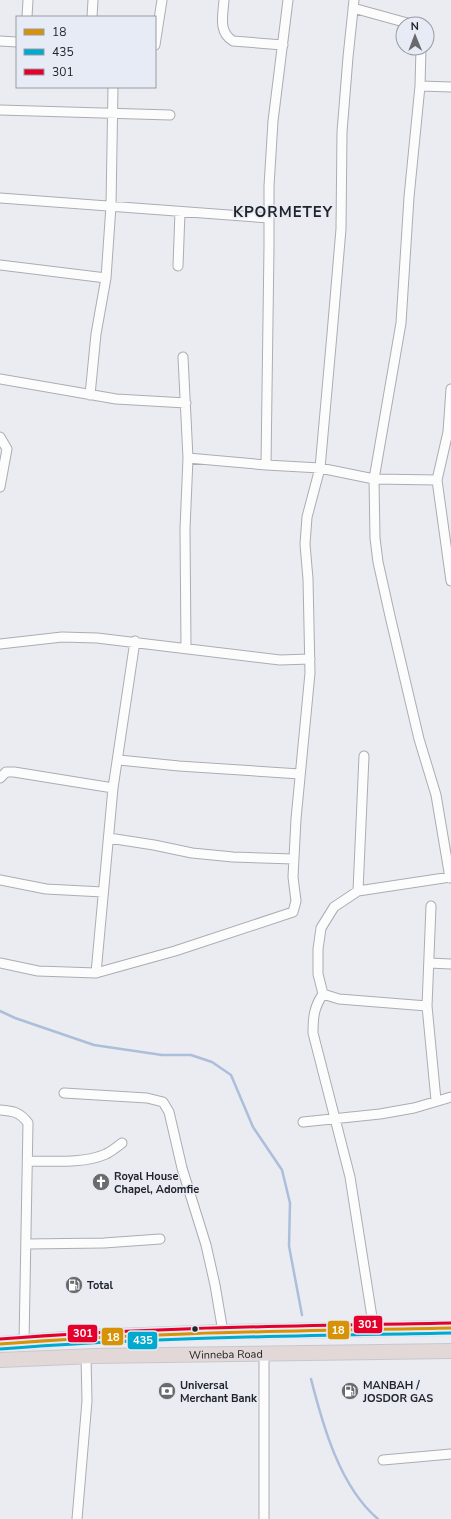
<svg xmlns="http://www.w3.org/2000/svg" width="451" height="1519" font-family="'Nunito Sans',sans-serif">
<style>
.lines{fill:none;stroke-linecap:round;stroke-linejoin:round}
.stream{stroke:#acbeda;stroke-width:2.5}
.minor-casing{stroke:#abadb1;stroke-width:11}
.highway-casing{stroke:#c7c8cb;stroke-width:16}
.minor{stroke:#fcfcfd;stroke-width:9}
.highway{stroke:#e3d8d8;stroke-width:14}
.bus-1-casing{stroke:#e7ebf5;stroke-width:6}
.bus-2-casing{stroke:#e7ebf5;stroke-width:6}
.bus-3-casing{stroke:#e7ebf5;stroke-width:6}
.bus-1{stroke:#d79206;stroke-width:3}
.bus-2{stroke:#00a9ce;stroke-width:3}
.bus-3{stroke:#e4002b;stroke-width:3}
.bus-dot{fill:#222427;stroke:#e7ebf5;stroke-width:1.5}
.labels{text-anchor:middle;stroke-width:3;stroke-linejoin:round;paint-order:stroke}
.poi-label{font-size:11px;font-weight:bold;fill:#222427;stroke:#e7ebf5;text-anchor:start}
.street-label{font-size:11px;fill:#222427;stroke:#e7ebf5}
.district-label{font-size:15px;font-weight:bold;letter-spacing:1px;fill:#222427;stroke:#e7ebf5}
.line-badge{stroke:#e7ebf5;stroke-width:1.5}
.badge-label{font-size:11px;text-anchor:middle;font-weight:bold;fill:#fff}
</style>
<rect width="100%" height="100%" fill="#eaecf2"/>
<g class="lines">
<!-- stream -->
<path class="stream" d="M 0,1011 L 15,1018 L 94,1045 L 162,1055 L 191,1055 L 212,1062 L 231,1075 L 253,1127 L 282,1170 L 290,1203 L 289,1246 L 302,1315
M 311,1379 C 323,1426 340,1487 378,1519"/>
<defs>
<path id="minor" d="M 224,0 C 223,15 218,32 233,41 L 283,45
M 353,8 L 411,24
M 27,17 L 28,0
M 92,17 L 93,0
M 0,41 L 17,42
M 155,45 L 162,0
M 421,48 L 420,86 L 409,197 L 401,323 L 374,479 L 375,538 L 378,562 L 390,616 L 419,739 L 436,795 L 450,878
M 420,86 L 451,87
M 0,110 L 170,115
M 0,198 L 269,218
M 0,265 L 106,278
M 178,266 L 180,212
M 183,357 L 188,458 L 185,529 L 186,647
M 0,379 L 116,399 L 186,403
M 451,389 L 448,432 L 437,480 L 451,581
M 90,395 L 96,334 L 106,278 L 111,206 L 113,87
M 0,437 L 7,449 L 0,487
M 188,458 L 266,465 L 320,468 L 374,479 L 437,480
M 266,465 L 269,246 L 269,186 L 273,121 L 288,0
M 0,644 L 62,637 L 97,638 L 280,660 L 310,659
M 119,760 L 179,766 L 300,774
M 0,778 L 6,772 L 14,772 L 113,788
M 109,838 L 154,845 L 192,853 L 233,857 L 294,859
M 0,880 L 46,889 L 103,892
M 358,891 L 364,756
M 431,906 L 427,1006 L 436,1100
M 0,963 L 38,971 L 96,973 L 175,951 L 293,912 L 296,901 L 293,877 L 296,819 L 310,673 L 308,579 L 305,544 L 307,517 L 320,468 L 332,334 L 341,229 L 342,132 L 348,57 L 354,0
M 429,963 L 451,964
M 96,973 L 113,788 L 135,641
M 323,994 C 314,1007 313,1017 313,1033 L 350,1177 L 374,1330
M 427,1006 L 339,999 L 323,994 L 318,974 L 318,949 L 321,928 L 334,907 L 358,891 L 451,877
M 64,1093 L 147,1098 L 163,1102 L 169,1112 L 182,1168 L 206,1245 L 215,1285 L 223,1332
M 0,1110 C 13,1111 20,1112 28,1123 L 24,1343
M 303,1122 L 380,1114 L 414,1108 L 451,1097
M 28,1161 C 53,1161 83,1164 106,1154 C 112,1151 117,1147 122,1143
M 27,1244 L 104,1243 L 160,1239
M 264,1353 L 264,1519
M 383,1460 L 451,1454
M 77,1519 L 87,1401 L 86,1356"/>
<g id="highway">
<path d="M 0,1344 L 90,1337 L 223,1332 L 451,1328"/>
<path id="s1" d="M 0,1360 L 94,1356 L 451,1351"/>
</g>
</defs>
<!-- minor casing -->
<use href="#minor" class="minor-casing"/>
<!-- highway casing -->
<use href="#highway" class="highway-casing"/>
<!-- minor -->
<use href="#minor" class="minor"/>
<!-- highway -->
<use href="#highway" class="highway"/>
<defs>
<path id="bus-1" d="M 0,1344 C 150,1332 300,1331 451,1328"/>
<path id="bus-2" d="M 0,1349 C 150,1337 301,1336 451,1333"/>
<path id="bus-3" d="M 0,1339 C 150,1327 300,1326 451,1323"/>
</defs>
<!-- bus-1 casing -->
<use href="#bus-1" class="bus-1-casing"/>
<!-- bus-2 casing -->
<use href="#bus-2" class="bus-2-casing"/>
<!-- bus-3 casing -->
<use href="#bus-3" class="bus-3-casing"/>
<!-- bus-1 -->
<use href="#bus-1" class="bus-1"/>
<!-- bus-2 -->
<use href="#bus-2" class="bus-2"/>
<!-- bus-3 -->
<use href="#bus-3" class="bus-3"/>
</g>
<!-- icons -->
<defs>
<symbol id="church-disc" viewBox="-11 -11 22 22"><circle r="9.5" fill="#686a6e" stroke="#e7ebf5"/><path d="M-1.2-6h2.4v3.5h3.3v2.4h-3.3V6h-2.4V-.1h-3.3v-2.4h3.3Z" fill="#fff"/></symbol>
<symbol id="fuel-disc" viewBox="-11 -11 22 22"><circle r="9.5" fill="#686a6e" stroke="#e7ebf5"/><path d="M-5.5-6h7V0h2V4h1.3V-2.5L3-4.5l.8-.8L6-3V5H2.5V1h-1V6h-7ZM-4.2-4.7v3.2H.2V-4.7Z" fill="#fff"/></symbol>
<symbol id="bank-disc" viewBox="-11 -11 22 22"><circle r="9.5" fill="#686a6e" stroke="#e7ebf5"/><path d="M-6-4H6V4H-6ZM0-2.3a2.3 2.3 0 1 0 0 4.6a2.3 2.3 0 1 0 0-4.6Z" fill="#fff"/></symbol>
</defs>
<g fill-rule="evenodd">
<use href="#church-disc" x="91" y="1172" width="20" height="20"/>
<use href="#fuel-disc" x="64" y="1275" width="20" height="20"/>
<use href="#bank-disc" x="157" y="1381" width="20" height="20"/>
<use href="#fuel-disc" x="340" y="1381" width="20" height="20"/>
</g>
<!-- markers -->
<circle class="bus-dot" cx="195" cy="1329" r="3.5"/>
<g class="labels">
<!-- poi labels -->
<g class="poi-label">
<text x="114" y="1180">Royal House<tspan x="114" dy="13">Chapel, Adomfie</tspan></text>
<text x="87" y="1289">Total</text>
<text x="180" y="1389">Universal<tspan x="180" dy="13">Merchant Bank</tspan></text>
<text x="363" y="1389">MANBAH /<tspan x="363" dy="13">JOSDOR GAS</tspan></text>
</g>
<!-- street labels -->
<g class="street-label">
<text dy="4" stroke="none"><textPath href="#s1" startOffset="226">Winneba Road</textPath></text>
</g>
<!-- district labels -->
<g class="district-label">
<text x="283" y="217">KPORMETEY</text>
</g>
</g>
<g class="line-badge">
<rect x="353" y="1315" width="30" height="19" rx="4" fill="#e4002b"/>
<rect x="327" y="1320" width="23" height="20" rx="4" fill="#d79206"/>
<rect x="67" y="1324" width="31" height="19" rx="4" fill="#e4002b"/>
<rect x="101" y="1327" width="23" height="19" rx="4" fill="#d79206"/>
<rect x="127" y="1331" width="31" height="19" rx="4" fill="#00a9ce"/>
</g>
<g class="badge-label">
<text x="368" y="1328">301</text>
<text x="338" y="1334">18</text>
<text x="83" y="1337">301</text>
<text x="113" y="1341">18</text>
<text x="143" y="1344">435</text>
</g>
<!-- legend -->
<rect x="16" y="16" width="140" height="72" fill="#e7ebf5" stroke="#989ba3"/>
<rect x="24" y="29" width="20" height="6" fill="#d79206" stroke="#989ba3"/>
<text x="52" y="36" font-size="12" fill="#222427">18</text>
<rect x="24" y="49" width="20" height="6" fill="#00a9ce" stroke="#989ba3"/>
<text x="52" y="56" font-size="12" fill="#222427">435</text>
<rect x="24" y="69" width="20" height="6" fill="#e4002b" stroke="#989ba3"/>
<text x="52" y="76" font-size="12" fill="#222427">301</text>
<!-- north arrow -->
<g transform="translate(415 36) rotate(359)"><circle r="19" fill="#e7ebf5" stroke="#989ba3"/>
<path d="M0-3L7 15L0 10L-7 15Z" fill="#686a6e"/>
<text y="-6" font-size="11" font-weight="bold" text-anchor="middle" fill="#222427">N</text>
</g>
</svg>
